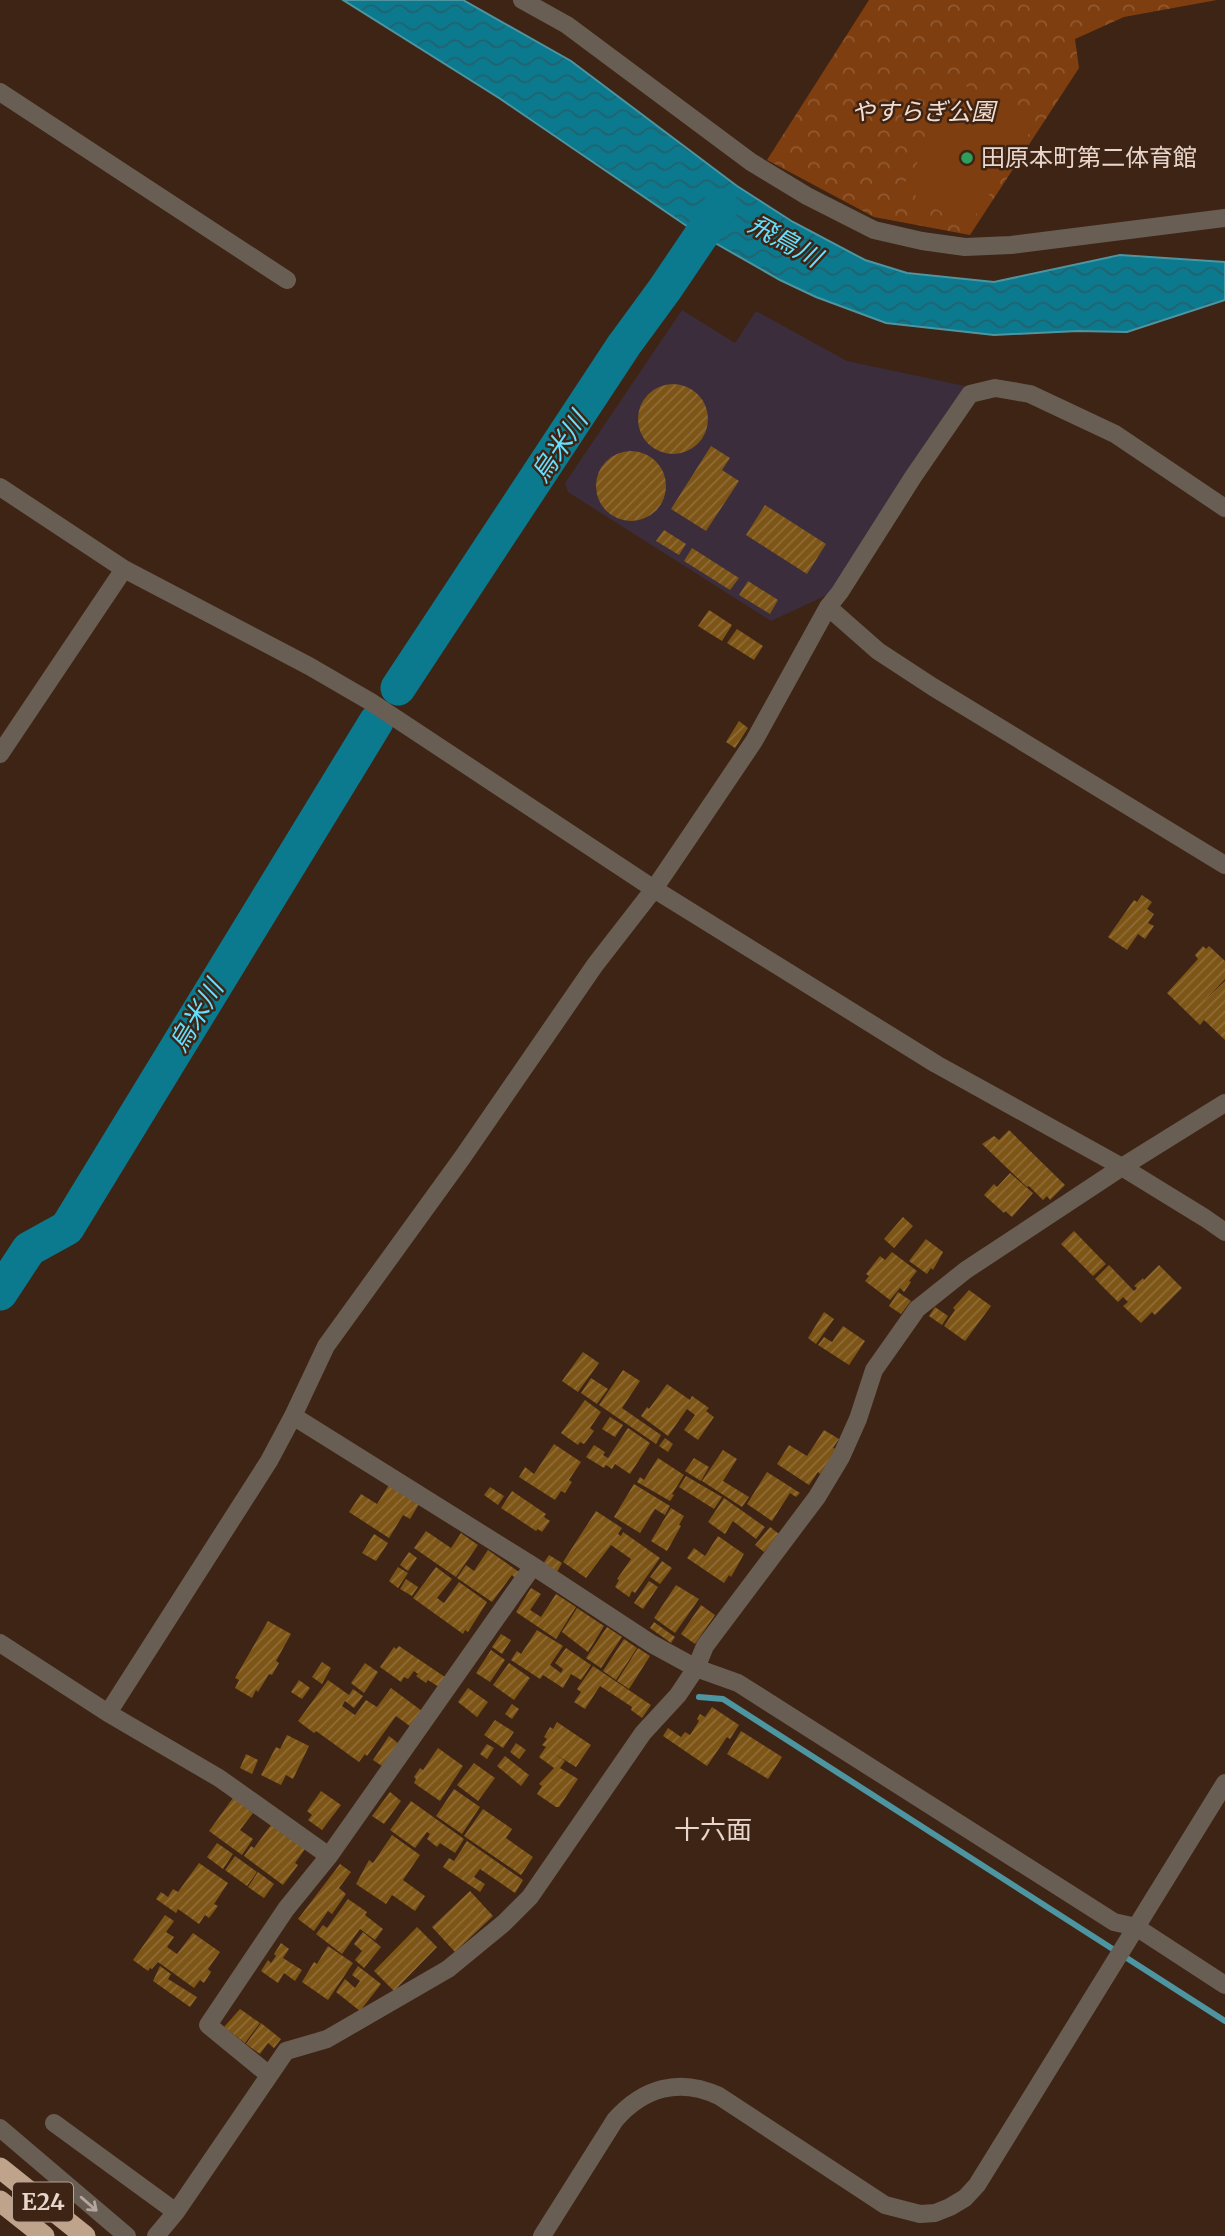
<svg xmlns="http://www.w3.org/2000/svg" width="1225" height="2236" font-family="Merriweather,'Noto Sans JP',serif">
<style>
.industrial{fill:#3b2d3b}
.park{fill:url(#park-crowns)}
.pitch{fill:#7f3e0f}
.water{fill:url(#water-waves);stroke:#4d95a1;stroke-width:2}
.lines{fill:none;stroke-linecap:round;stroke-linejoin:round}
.stream{stroke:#4d95a1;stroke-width:6}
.river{stroke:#0b798e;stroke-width:35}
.building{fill:url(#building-hatch)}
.minor{stroke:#695e54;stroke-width:18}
.tertiary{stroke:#695e54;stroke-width:18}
.motorway{stroke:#bfa38a;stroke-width:21}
.oneway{stroke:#b5a69d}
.leisure-dot{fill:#2e9e5b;stroke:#3e2414;stroke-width:2.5}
.labels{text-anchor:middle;stroke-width:5;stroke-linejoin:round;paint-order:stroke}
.shield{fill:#3e2414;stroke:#b5a196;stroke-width:2}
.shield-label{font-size:23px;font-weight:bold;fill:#e8d6cd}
.park-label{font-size:24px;font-style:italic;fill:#f2ddd1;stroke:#3e2414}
.poi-label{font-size:24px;fill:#e8d6cd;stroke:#3e2414;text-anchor:start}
.water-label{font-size:26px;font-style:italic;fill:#65e0fe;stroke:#3e2414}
.neighbourhood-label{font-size:26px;fill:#e8d6cd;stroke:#3e2414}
</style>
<defs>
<pattern id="park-crowns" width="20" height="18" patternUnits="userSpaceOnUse" patternTransform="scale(1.75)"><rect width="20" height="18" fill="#7f3e0f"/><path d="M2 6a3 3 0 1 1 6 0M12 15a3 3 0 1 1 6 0" fill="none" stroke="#915931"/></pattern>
<pattern id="water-waves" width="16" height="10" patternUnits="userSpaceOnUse" patternTransform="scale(1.75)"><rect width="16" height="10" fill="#0b798e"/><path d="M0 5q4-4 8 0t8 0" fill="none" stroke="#23626e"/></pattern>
<pattern id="building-hatch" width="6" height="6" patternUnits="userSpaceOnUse" patternTransform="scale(1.75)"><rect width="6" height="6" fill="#7d5516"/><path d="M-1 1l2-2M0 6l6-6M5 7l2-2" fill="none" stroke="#8f6d37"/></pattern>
</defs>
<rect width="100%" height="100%" fill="#3e2414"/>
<!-- industrial -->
<path class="industrial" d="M 682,310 L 735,343 L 756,311 L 847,361 L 965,386 L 829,594 L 771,621 L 568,492 L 565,483 Z"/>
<!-- park -->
<path class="park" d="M 869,0 L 1217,0 L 1124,17 L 1075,39 L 1079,68 L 970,235 L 874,217 L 767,160 Z"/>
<!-- pitch -->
<path class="pitch" d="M 966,86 L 1032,129 L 967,228 L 902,187 Z"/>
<!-- water -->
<path class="water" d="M 343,0 L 463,0 L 571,61 L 737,186 L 793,222 L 865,260 L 907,273 L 994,282 L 1120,255 L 1225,262 L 1225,300 L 1127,332 L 1078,331 L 994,335 L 886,323 L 816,297 L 780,280 L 694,231 L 499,98 Z"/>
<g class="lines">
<!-- stream -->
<path class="stream" d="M 699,1697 L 723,1699 L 1225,2021"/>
<!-- river -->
<path class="river" d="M 398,688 L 624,345 L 665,289 L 721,206
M 0,1293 L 29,1249 L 67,1228 L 376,722"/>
</g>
<!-- building -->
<path class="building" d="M638 419a35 35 0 1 1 70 0a35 35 0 1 1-70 0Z
M 711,446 L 730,458 L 722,470 L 739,481 L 706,531 L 671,509 Z
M596 486a35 35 0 1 1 70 0a35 35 0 1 1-70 0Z
M 765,505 L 826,544 L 807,574 L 746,535 Z
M 664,530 L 686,544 L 679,555 L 656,541 Z
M 692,548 L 739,578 L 730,590 L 684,561 Z
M 748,581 L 778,600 L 770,614 L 739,595 Z
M 709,610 L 732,625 L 722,641 L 698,626 Z
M 737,629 L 763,646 L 754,660 L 727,643 Z
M 739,721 L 748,728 L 735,748 L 726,742 Z
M 1142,895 L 1152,902 L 1147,909 L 1154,914 L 1148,923 L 1154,926 L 1145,939 L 1138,934 L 1127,950 L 1108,937 L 1134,900 L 1137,902 Z
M 1203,946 L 1206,949 L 1209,946 L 1225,961 L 1225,979 L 1205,1000 L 1225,981 L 1225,1040 L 1204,1020 L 1200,1025 L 1167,993 L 1198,959 L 1195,955 Z
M 1009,1130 L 1065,1185 L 1050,1200 L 1047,1196 L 1043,1200 L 1029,1186 L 1027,1187 L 982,1144 L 994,1136 L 999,1140 Z
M 1010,1173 L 1033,1193 L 1012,1217 L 1005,1211 L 1004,1213 L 984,1195 L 994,1184 L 997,1187 Z
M 903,1217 L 913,1226 L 894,1248 L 884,1239 Z
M 1074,1231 L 1106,1264 L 1093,1276 L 1061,1244 Z
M 926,1239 L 943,1252 L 933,1270 L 931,1268 L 927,1274 L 909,1261 Z
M 892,1252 L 917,1271 L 909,1281 L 911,1282 L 904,1292 L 900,1288 L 890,1300 L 865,1281 L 869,1276 L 866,1274 L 880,1256 L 885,1260 Z
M 1109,1265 L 1134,1291 L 1137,1288 L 1134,1286 L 1143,1278 L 1144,1280 L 1159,1265 L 1182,1288 L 1155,1315 L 1152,1312 L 1141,1323 L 1123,1306 L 1128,1302 L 1123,1297 L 1118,1302 L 1095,1279 Z
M 969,1290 L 991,1306 L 965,1341 L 944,1326 L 955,1310 L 953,1308 Z
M 898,1292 L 911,1301 L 901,1314 L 889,1306 Z
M 935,1307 L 948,1316 L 942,1325 L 929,1316 Z
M 824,1312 L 834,1319 L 816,1344 L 808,1338 Z
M 843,1326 L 865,1341 L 849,1365 L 818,1345 L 824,1337 L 832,1342 Z
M 583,1352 L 599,1363 L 578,1392 L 562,1381 Z
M 623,1370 L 640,1381 L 622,1408 L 661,1435 L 656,1444 L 599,1405 Z
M 591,1378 L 608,1389 L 597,1404 L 581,1393 Z
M 667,1384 L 690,1400 L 692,1396 L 709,1408 L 706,1411 L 714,1417 L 698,1440 L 684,1430 L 695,1415 L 687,1409 L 668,1436 L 641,1416 L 647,1407 L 649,1409 Z
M 585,1400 L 601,1412 L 590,1428 L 594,1431 L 584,1444 L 580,1442 L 578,1445 L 561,1433 Z
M 610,1417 L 623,1425 L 615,1437 L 602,1429 Z
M 628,1428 L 650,1443 L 630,1474 L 615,1464 L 612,1469 L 606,1465 L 604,1468 L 586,1457 L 594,1445 L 605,1452 L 603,1455 L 608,1458 Z
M 824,1430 L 839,1439 L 833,1448 L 836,1449 L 820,1474 L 818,1472 L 809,1485 L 777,1464 L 789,1445 L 807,1456 Z
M 665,1438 L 673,1444 L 668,1452 L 659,1446 Z
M 554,1444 L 581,1462 L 569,1480 L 572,1482 L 565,1493 L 561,1491 L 555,1500 L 519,1477 L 525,1467 L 534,1474 Z
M 723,1450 L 737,1459 L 723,1481 L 749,1497 L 742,1507 L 702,1481 Z
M 658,1458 L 684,1475 L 672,1494 L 674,1495 L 670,1501 L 637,1482 L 640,1477 L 644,1480 Z
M 694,1458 L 709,1467 L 701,1481 L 685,1471 Z
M 767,1472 L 800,1493 L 796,1497 L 790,1493 L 772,1521 L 747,1504 Z
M 686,1476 L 722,1497 L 714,1509 L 679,1487 Z
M 634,1484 L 670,1506 L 665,1515 L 655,1509 L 640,1533 L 614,1517 Z
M 389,1485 L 419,1504 L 410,1519 L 403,1515 L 389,1538 L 349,1512 L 361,1494 L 377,1504 Z
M 490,1487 L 504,1496 L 498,1505 L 484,1495 Z
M 512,1491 L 546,1514 L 544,1517 L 550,1521 L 542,1532 L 538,1529 L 536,1531 L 501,1508 Z
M 724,1498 L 765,1527 L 756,1539 L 733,1521 L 725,1534 L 708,1522 Z
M 671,1508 L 684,1516 L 679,1525 L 681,1526 L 667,1551 L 651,1541 Z
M 596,1511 L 622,1528 L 618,1534 L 621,1536 L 623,1532 L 660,1558 L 635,1593 L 632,1591 L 629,1597 L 615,1587 L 619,1580 L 617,1579 L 631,1559 L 611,1545 L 586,1578 L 563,1562 Z
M 770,1527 L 779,1534 L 764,1552 L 755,1545 Z
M 426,1531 L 451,1548 L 461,1533 L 478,1545 L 456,1577 L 414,1548 Z
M 374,1534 L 388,1543 L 376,1561 L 362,1553 Z
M 718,1536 L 744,1554 L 731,1577 L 729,1575 L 724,1583 L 687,1558 L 694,1548 L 705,1556 Z
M 488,1550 L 519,1572 L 515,1578 L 512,1575 L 492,1602 L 457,1578 L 466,1565 L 474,1571 Z
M 409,1552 L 417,1558 L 408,1571 L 400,1565 Z
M 549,1555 L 562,1563 L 557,1572 L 543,1564 Z
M 662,1561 L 672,1568 L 660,1584 L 650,1577 Z
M 398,1567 L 408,1573 L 398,1588 L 389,1581 Z
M 436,1567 L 452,1579 L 437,1598 L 444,1603 L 459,1582 L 487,1602 L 468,1632 L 465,1630 L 463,1634 L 413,1598 Z
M 406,1579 L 418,1587 L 412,1596 L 400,1589 Z
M 649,1581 L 658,1587 L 643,1609 L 634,1603 Z
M 676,1585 L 699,1599 L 675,1633 L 654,1618 Z
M 531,1588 L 541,1594 L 530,1610 L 541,1617 L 556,1594 L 576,1607 L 556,1639 L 516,1612 Z
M 701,1605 L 715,1615 L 695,1644 L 681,1634 Z
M 577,1608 L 604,1626 L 588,1652 L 562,1632 Z
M 268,1621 L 291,1634 L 276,1661 L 279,1663 L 272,1675 L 269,1674 L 258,1692 L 256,1690 L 252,1698 L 235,1688 L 239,1680 L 235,1678 Z
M 654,1622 L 675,1637 L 671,1643 L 650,1628 Z
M 607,1627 L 622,1637 L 601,1668 L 586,1658 Z
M 537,1630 L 563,1646 L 550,1665 L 561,1673 L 563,1669 L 555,1663 L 566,1648 L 591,1665 L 581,1680 L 571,1674 L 563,1688 L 543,1675 L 540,1679 L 511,1660 L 517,1651 L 521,1654 Z
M 501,1634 L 511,1640 L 502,1654 L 492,1647 Z
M 624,1639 L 637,1648 L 616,1680 L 603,1671 Z
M 399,1646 L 445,1677 L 439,1687 L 428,1680 L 426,1683 L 416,1676 L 418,1674 L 414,1671 L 408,1679 L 404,1677 L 401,1682 L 380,1667 L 394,1647 L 396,1649 Z
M 638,1648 L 650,1656 L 629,1689 L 617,1681 Z
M 491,1650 L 505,1660 L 490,1682 L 476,1673 Z
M 322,1662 L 331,1668 L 322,1684 L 312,1677 Z
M 365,1663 L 378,1672 L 364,1693 L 351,1683 Z
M 509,1663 L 530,1678 L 514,1700 L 493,1685 Z
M 593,1666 L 651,1705 L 642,1718 L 631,1710 L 632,1707 L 600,1686 L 585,1709 L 574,1702 L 581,1692 L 577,1689 Z
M 299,1680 L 310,1688 L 302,1699 L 291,1692 Z
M 328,1680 L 349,1695 L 353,1689 L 363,1696 L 354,1708 L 345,1701 L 342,1706 L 355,1715 L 366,1700 L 377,1707 L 391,1688 L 422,1711 L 411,1727 L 396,1716 L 367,1756 L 365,1754 L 359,1762 L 316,1731 L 314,1733 L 298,1721 Z
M 468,1688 L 488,1702 L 477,1717 L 458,1702 Z
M 512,1704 L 519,1709 L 512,1719 L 505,1714 Z
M 712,1707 L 739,1725 L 730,1739 L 727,1737 L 707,1766 L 663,1736 L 668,1728 L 681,1737 L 685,1732 L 690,1735 L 699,1721 L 697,1719 L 700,1714 L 705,1717 Z
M 495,1720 L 514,1732 L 503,1748 L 484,1735 Z
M 557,1722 L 591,1745 L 576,1767 L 553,1753 L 565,1761 L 560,1768 L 578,1779 L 559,1807 L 556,1807 L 537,1794 L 542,1786 L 539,1784 L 554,1768 L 539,1757 L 546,1747 L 542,1745 L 547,1739 L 544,1737 L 550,1727 L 553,1729 Z
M 741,1731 L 782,1757 L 768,1779 L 727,1754 Z
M 287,1735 L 309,1746 L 293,1779 L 286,1775 L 281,1785 L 261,1775 L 276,1747 L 280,1749 Z
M 389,1736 L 398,1743 L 382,1766 L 373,1760 Z
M 516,1743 L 526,1750 L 519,1759 L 510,1752 Z
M 487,1744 L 494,1748 L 487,1759 L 480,1754 Z
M 438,1748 L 463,1766 L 440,1801 L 414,1783 L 416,1779 L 414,1777 L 420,1768 L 423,1770 Z
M 246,1754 L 258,1760 L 252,1774 L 240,1768 Z
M 505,1756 L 529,1775 L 521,1786 L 497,1766 Z
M 474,1763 L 495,1778 L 478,1801 L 457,1785 Z
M 454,1789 L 480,1807 L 462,1834 L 436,1816 Z
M 321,1791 L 341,1805 L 322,1830 L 308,1820 L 312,1815 L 307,1811 Z
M 390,1792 L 401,1801 L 384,1824 L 372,1816 Z
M 233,1798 L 253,1813 L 240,1830 L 253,1839 L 242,1855 L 209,1831 Z
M 411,1801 L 464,1839 L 455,1853 L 440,1843 L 437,1847 L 427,1839 L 430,1834 L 427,1832 L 415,1848 L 390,1830 Z
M 483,1809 L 512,1829 L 506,1838 L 533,1857 L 521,1875 L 464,1836 Z
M 271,1825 L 305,1849 L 295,1863 L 298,1865 L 283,1885 L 244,1856 L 251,1846 L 254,1848 Z
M 392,1835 L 420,1855 L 403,1880 L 425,1896 L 415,1911 L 392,1895 L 386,1904 L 356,1884 L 369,1860 L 373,1863 Z
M 467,1841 L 523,1880 L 515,1893 L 480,1869 L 474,1877 L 485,1884 L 480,1892 L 443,1867 L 449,1858 L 454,1861 Z
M 217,1843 L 233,1854 L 223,1869 L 207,1857 Z
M 235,1856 L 257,1872 L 247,1886 L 225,1870 Z
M 199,1863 L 228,1883 L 214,1904 L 218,1906 L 209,1918 L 205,1915 L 199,1924 L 178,1909 L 176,1913 L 156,1899 L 161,1892 L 168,1897 L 173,1889 L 178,1892 Z
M 340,1864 L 351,1872 L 339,1888 L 346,1894 L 332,1914 L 328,1911 L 314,1931 L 298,1919 Z
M 258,1872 L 274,1884 L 264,1898 L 248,1887 Z
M 470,1891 L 493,1916 L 455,1952 L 432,1927 Z
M 348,1899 L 367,1912 L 365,1915 L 383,1929 L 375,1940 L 360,1929 L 342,1954 L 316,1934 L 323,1925 L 327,1928 Z
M 165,1915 L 174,1921 L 166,1932 L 174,1937 L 167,1947 L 177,1954 L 193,1933 L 220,1952 L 208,1969 L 211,1972 L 204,1983 L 200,1980 L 194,1988 L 158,1962 L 152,1969 L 150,1968 L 148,1971 L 133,1960 Z
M 417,1927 L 437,1947 L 394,1991 L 374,1971 Z
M 363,1932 L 381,1947 L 364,1968 L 355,1960 L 362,1951 L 354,1944 Z
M 281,1943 L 289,1949 L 283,1958 L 302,1970 L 295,1981 L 284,1973 L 278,1983 L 261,1971 L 268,1960 L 271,1963 L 276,1956 L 274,1954 Z
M 328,1946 L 353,1963 L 328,2000 L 302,1982 L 314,1962 L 317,1964 Z
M 160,1966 L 171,1974 L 168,1979 L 197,1997 L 190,2007 L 153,1981 Z
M 358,1966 L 381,1984 L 360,2011 L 336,1992 L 345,1979 L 355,1988 L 360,1981 L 352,1975 Z
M 240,2009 L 260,2023 L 245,2043 L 224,2027 Z
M 261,2023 L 281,2039 L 274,2048 L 268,2043 L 260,2054 L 246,2044 Z"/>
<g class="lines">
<!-- minor -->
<path class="minor" d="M 522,0 L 567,25 L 751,162 L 807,196 L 874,230 L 922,241 L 965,247 L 1011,245 L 1225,218
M 0,92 L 287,280
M 828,607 L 878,651 L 933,687 L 1225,865
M 293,1416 L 533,1566 L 652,1644 L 696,1668 L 738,1683 L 1114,1922 L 1136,1927
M 0,1643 L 108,1713 L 219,1778 L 329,1856
M 108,1713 L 269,1461 L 293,1416 L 326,1346 L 462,1158 L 595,965 L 654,889 L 690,836 L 754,741 L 828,607 L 840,592 L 913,477 L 970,394 L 995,388 L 1030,394 L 1115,434 L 1225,508
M 269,2075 L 208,2025 L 286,1909 L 329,1856 L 533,1566
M 54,2123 L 176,2212
M 0,2128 L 127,2236
M 156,2236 L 176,2212 L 286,2051 L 327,2039 L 448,1969 L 504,1923 L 530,1897 L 643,1733 L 678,1695 L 696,1668 L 705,1646 L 817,1497 L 841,1457 L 858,1419 L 874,1370 L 917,1309 L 966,1270 L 1122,1167 L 1225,1103"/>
<!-- tertiary -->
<path class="tertiary" d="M 0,487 L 124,569 L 309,666 L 371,702 L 654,889 L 936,1064 L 1122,1167 L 1205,1218 L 1225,1232
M 0,754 L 124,569
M 1136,1927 L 1225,1985
M 542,2236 L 615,2120 C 643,2088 679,2077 719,2096 L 885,2205 L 920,2214 L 935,2213 L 950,2207 L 965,2198 L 977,2185 L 1225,1783"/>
<!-- motorway -->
<path class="motorway" d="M 0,2168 L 85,2236
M 0,2201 L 44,2236"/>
</g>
<!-- one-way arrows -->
<defs><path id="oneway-shaft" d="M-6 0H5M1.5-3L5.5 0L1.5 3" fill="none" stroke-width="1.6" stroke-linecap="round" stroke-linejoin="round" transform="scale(1.75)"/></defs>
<use class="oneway" href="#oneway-shaft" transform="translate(89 2204) rotate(41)"/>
<!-- markers -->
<circle class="leisure-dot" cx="967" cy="158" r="7"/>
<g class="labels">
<!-- shield labels -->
<rect class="shield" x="13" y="2182.5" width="60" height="39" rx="5"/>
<g class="shield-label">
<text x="43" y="2210">E24</text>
</g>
<!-- park labels -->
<g class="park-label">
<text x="923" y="120">やすらぎ公園</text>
</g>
<!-- poi labels -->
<g class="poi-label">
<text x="981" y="166">田原本町第二体育館</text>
</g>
<!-- water labels -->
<g class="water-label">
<text transform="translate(785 241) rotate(29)" y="9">飛鳥川</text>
<text transform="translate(559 447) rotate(-56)" y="9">烏米川</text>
<text transform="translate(196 1016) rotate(-59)" y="9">烏米川</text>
</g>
<!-- neighbourhood labels -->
<g class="neighbourhood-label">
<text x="713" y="1839">十六面</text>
</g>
</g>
</svg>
